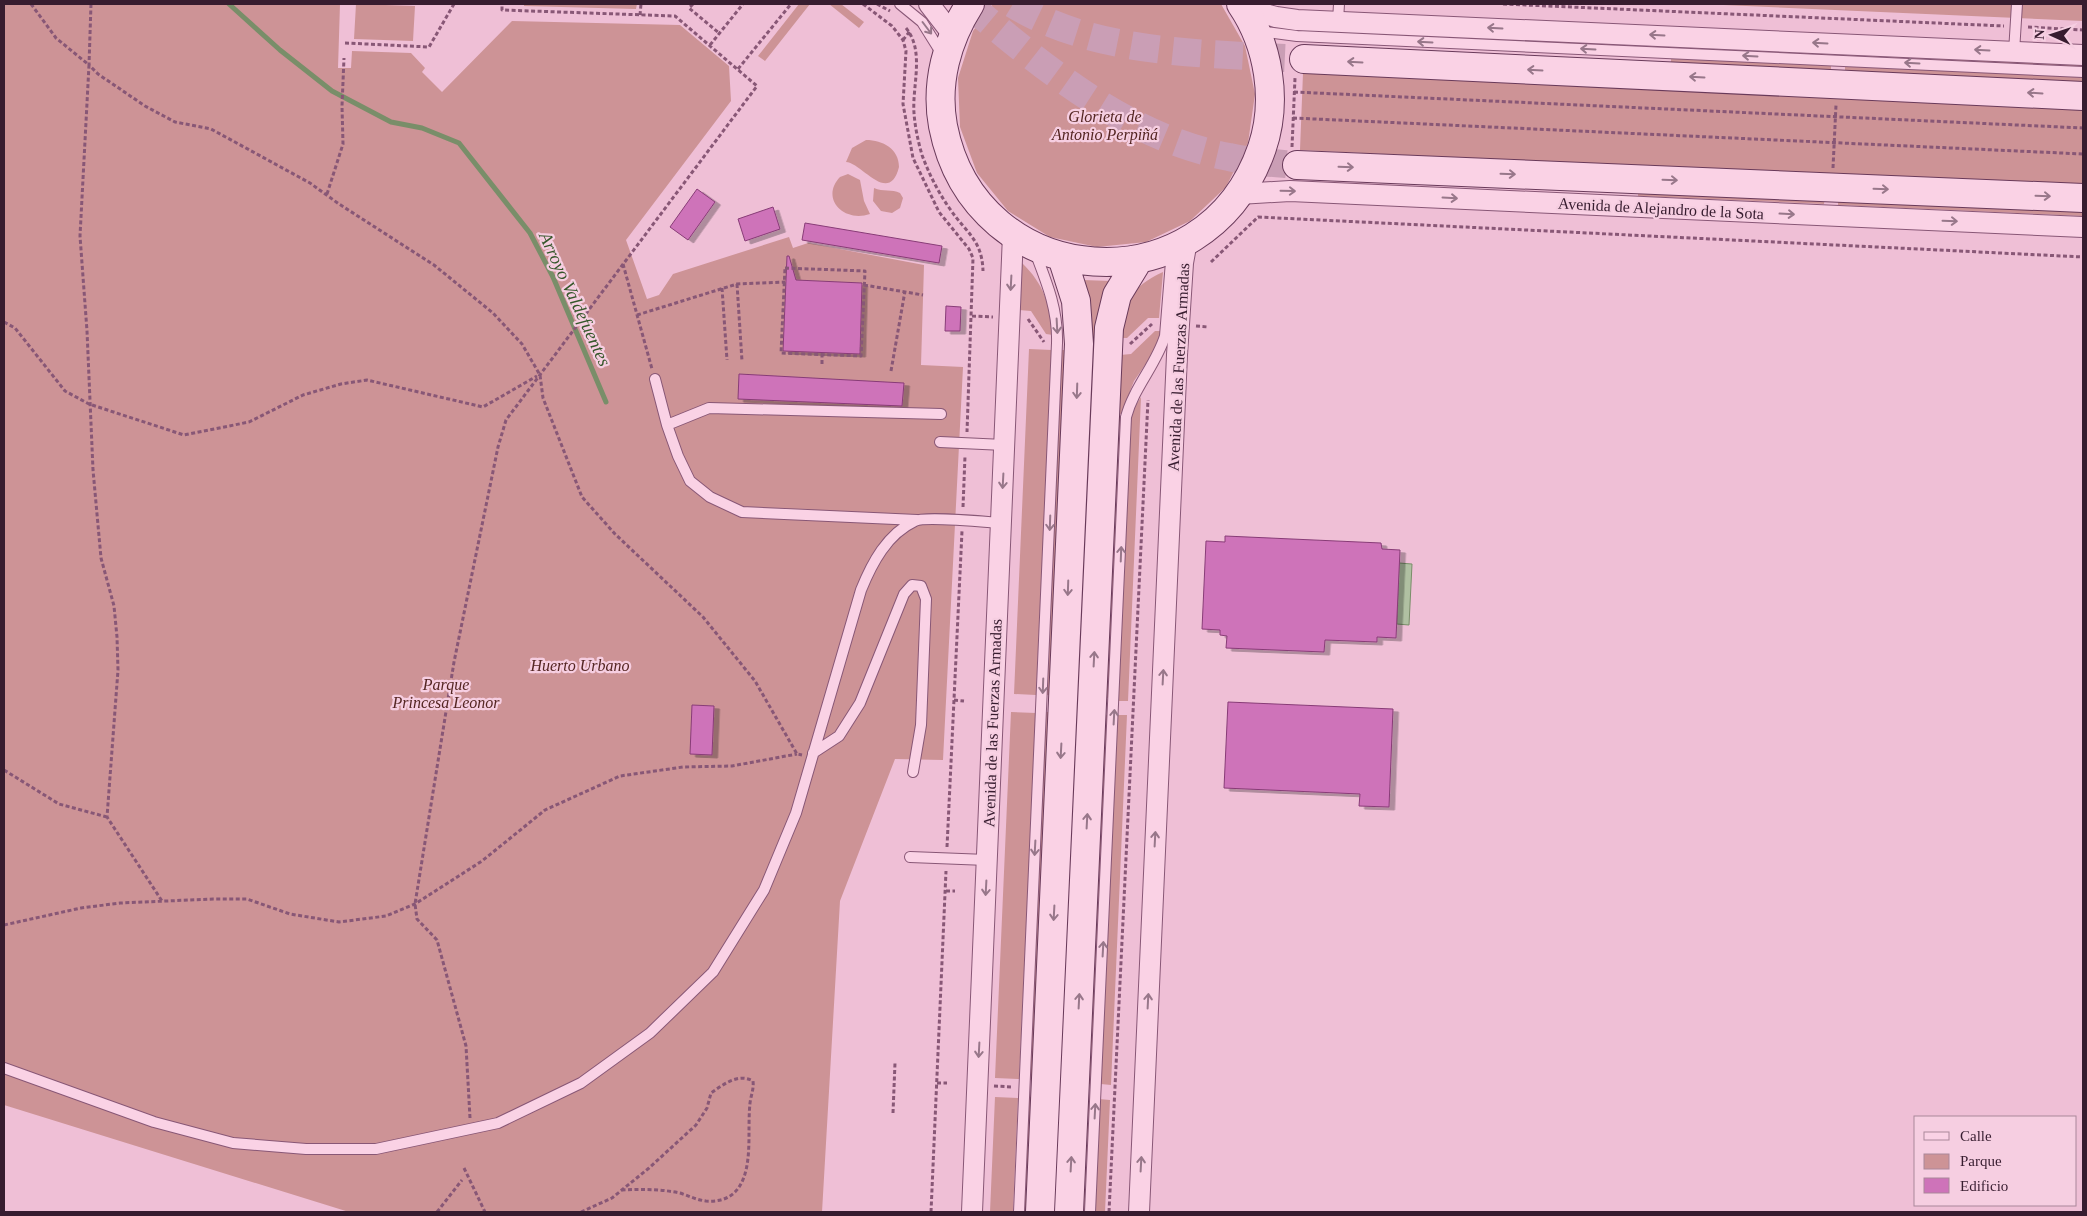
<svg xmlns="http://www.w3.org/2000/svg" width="2087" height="1216" font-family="Georgia,serif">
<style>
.green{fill:#cd9396}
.water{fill:#b0c0a2;stroke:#798e69}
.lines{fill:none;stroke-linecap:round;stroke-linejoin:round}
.stream{stroke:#798e69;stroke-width:5}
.building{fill:#ce73b9;stroke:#883c77;filter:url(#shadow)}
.secondary-tunnel{stroke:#ca9eb5;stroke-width:28;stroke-dasharray:28 14;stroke-linecap:butt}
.lane-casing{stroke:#885776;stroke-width:12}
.street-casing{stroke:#885776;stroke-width:22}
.secondary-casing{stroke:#693a5a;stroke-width:30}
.path{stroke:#885776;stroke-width:3;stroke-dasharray:4 2.5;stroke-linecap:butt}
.lane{stroke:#fad2e5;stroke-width:10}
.street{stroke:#fad2e5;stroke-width:20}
.secondary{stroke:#fad2e5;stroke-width:28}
.oneway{stroke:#98778a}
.labels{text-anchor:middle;stroke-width:4.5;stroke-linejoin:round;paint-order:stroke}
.park-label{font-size:16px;font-style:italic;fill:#542522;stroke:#f6cee1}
.street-label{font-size:16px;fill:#371c2f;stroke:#f6cee1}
.water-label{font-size:18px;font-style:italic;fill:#35572a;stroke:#f6cee1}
</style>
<defs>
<filter id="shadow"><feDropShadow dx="5.5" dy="3" stdDeviation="0" flood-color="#0004"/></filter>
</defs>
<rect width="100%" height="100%" fill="#efbfd6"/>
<!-- green -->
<path class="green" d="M 4,4 L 340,4 L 338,68 L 351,68 L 352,51 L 411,53 L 425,68 L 422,72 L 442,92 L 512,21 L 680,25 L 729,66 L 731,101 L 626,240 L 647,299 L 659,295 L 673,274 L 789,237 L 793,248 L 808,243 L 924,265 L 921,365 L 963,367 L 943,760 L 895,759 L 840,901 L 822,1212 L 349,1212 L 4,1105 Z
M 356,4 L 415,6 L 413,41 L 354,39 Z
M 524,4 L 637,4 L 636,9 L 524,6 Z
M 799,4 L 810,4 L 765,61 L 758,56 Z
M 829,4 L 841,4 L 864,22 L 859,28 Z
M 993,4 L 1221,4 L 1245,46 L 1255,94 L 1248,143 L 1226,187 L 1190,221 L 1146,242 L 1097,247 L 1050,237 L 1008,211 L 977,173 L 960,127 L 958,78 L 973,31 Z
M 1701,4 L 2083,4 L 2083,21 Z
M 1319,29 L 1832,51 L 1832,54 L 1319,32 Z
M 1846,51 L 2083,63 L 2083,67 L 1845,55 Z
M 1671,58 L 1831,66 L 1831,75 L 1671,68 Z
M 1845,66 L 2083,77 L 2083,87 L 1845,76 Z
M 1303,73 L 2083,106 L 2083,187 L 1300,150 Z
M 866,140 C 883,140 899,149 899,167 C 889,206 862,163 846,162 L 852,148 Z
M 848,174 L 860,180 L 864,201 L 870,214 C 843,223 820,198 840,177 Z
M 874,188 C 883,192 892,189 900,193 L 903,198 L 900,208 L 892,213 L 881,211 L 873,201 Z
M 1638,191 L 1825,195 L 1824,204 L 1638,196 Z
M 1838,195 L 2083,207 L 2083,216 L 1838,205 Z
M 1022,263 C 1044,284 1050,305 1053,335 L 1046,334 L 1031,311 L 1019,310 Z
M 1163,272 L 1159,318 L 1148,318 L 1127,338 L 1119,338 C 1124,304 1130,287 1163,272 Z
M 1082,280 L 1111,281 L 1097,315 L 1095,338 L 1090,338 Z
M 1155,331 L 1161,331 L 1154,352 L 1134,381 L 1121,414 L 1117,413 L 1120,355 L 1131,354 Z
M 1029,349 L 1052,350 L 1036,695 L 1014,694 Z
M 1061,350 L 1066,350 L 1051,695 L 1046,695 Z
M 1089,351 L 1096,352 L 1081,697 L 1074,697 Z
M 1141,397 L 1128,701 L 1118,701 L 1130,415 Z
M 1117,415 L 1120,415 L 1108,698 L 1104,698 Z
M 1011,712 L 1036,713 L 1019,1079 L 995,1078 Z
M 1045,712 L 1050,712 L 1033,1080 L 1029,1080 Z
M 1072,713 L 1080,713 L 1064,1082 L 1056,1082 Z
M 1103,714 L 1107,715 L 1090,1084 L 1087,1084 Z
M 1117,715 L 1127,715 L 1111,1085 L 1101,1084 Z
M 995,1097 L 1018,1098 L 1013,1212 L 990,1212 Z
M 1028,1097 L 1032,1097 L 1026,1212 L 1023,1212 Z
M 1057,1097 L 1061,1098 L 1056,1212 L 1051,1212 Z
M 1099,1099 L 1110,1100 L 1105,1212 L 1095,1212 Z
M 1085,1100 L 1089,1100 L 1084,1212 L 1080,1212 Z"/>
<!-- water -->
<path class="water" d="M 1399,563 L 1412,564 L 1409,625 L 1397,624 Z"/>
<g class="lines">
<!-- stream -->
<path class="stream" d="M 229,4 L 280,50 L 332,91 L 391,122 L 422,128 L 459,143 L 530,233 L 553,277 L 606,402"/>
</g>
<!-- building -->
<path class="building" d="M 697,189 L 715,202 L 688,240 L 670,227 Z
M 773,207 L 780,229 L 745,241 L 738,219 Z
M 805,223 L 942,246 L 939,263 L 802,240 Z
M 787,256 L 789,256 L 796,280 L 862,283 L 860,354 L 783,351 Z
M 946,306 L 961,307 L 960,331 L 945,331 Z
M 739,374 L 904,383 L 902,406 L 738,399 Z
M 1225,536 L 1381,543 L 1382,549 L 1400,550 L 1396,638 L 1377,637 L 1377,642 L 1325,640 L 1324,652 L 1226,648 L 1227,636 L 1220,635 L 1220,630 L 1202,629 L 1206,541 L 1225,542 Z
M 1228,702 L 1393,709 L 1389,807 L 1359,806 L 1360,794 L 1224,788 Z
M 692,705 L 714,706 L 712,755 L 690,754 Z"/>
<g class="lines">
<!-- secondary-tunnel -->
<path class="secondary-tunnel" d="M 968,4 C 1044,68 1128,138 1229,157 C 1251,162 1274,163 1297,165
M 1013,4 C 1098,56 1206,53 1304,59"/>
<defs>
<path id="lane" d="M 900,4 L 922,22 L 942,54
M 1338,21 L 1339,4
M 1258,31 L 1297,36 L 2083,72
M 2014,52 L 2017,4
M 655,379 L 667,425
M 940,442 L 1004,445
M 917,520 L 742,512 L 710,497 L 690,481 L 678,456 L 667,425 L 709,408 L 941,414
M 813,753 L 839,736 L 860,703 L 904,594 L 912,585 L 921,586 L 926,599 L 921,725 L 913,772
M 910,857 L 987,860
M 4,1068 L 154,1122 L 233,1143 L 306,1149 L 376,1149 L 498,1123 L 581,1083 L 650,1033 L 713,972 L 764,890 L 796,813 L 861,590 C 872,563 887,534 915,521 C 925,516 986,522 1001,523
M 1019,1212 L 1057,343 C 1058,310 1047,283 1035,252
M 1090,1212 L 1126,417 C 1134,387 1156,365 1165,336 L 1172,249"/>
<path id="street" d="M 929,4 L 953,35
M 1244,8 L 1276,17 L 1297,20 L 2083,55
M 1239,194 L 1290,191 L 2083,227
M 972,1212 L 1013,235
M 1139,1212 L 1177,355 L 1183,263 L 1187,241"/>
<path id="secondary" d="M 970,4 C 947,40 935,83 943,126 C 976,295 1206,311 1262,148 C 1278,101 1269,45 1241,4
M 1304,59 L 2083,96
M 1297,165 L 2083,198
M 1040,1212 L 1079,344 L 1076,301 L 1062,257
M 1069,1212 L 1109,328 L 1117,295 L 1139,259"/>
</defs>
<!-- lane casing -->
<use href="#lane" class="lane-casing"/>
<!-- street casing -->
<use href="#street" class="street-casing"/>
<!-- secondary casing -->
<use href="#secondary" class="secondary-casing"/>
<!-- path -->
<path class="path" d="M 31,4 L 56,38 L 89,65 L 80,236 L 87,331 L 93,470 L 101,558 L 114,606 L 117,637 L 118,670 L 107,817 L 162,901
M 91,4 L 89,65 L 98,74 L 145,106 L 175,122 L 211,129 L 310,183 L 339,204 L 434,265 L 493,313 L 522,344 L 540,375 L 543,398 L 582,497 L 615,534 L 703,617 L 755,681 L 797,754 L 802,755
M 693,4 L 689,8 L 719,33
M 863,4 L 892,26 L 903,40 L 906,51 L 903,104 L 913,158 L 939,212 L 969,249 L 973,258 L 967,432
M 877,4 L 890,11
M 1503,4 L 2004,26
M 640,15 L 641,4
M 2028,27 L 2083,30
M 906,28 C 925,51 912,86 914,113 C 915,127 918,141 922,155 C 929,174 938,192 950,209 C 966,233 982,239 983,271
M 903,40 L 910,31
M 345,43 L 429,47 L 454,4
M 710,45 L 743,4
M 738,69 L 791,4
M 1294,92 L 2083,128
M 1293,118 L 2083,154
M 1292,147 L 1295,78
M 1833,168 L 1836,105
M 327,194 L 343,144 L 342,106 L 344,58
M 1211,262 L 1258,217 L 2083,257
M 623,264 L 652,369
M 785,268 L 865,271 L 861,356 L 781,353 Z
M 737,284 L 742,361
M 864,285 L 923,295
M 722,288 L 727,360
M 637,315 L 737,284 L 785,282
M 972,316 L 993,317
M 1028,319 L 1044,342
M 4,322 L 15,328 L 65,391 L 89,404 L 184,435 L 249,422 L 303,395 L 341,384 L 367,380 L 483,407 L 537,376
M 1196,326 L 1208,327
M 1130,344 L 1152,324
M 822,364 L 822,354
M 891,371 L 905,291
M 963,507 L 965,456
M 954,700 L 964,701
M 4,770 L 59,804 L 107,817
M 947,847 L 962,531
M 946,891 L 955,891
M 4,925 L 81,908 L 120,903 L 213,899 L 247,899 L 290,914 L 339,922 L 386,916 L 415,904 L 482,861 L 545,810 L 620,776 L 683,767 L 732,766 L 797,754
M 937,1083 L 947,1083
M 994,1086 L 1013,1087
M 893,1113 L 895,1063
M 470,1118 L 466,1046 L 437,940 L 417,919 L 415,904 L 454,662 L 498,447 L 506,420 L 757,86 L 675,16 L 502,10 L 502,4
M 464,1168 L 485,1212
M 437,1212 L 462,1180
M 581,1212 L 612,1198 L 649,1168 L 696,1125 L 707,1108 L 711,1093 C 724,1084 738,1073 753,1081 C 754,1089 751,1095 750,1103 C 749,1113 749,1124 749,1134 C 749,1164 747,1204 706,1201 C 697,1200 689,1196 680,1193 C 661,1189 641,1189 622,1190
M 931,1212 L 946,871
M 1109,1212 L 1148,400"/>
<!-- lane -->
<use href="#lane" class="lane"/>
<!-- street -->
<use href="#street" class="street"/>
<!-- secondary -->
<use href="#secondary" class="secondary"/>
</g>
<!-- one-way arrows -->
<defs><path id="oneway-shaft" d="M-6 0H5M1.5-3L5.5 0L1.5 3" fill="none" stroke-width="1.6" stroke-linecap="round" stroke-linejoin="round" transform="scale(1.25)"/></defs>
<g class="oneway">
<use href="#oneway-shaft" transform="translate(927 28) rotate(53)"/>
<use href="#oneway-shaft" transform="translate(1495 28) rotate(-177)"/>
<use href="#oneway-shaft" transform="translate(1657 35) rotate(-177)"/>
<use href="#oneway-shaft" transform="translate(1425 42) rotate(-177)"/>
<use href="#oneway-shaft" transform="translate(1820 43) rotate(-177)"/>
<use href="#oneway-shaft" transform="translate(1588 49) rotate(-177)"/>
<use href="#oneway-shaft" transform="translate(1982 50) rotate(-177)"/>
<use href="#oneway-shaft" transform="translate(1750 56) rotate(-177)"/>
<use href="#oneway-shaft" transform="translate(1355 62) rotate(-177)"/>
<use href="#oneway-shaft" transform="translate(1912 63) rotate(-177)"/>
<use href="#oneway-shaft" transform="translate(1535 70) rotate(-177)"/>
<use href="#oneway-shaft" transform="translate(1697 77) rotate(-177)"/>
<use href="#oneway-shaft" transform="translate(2035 93) rotate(-177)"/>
<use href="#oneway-shaft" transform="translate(1346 167) rotate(2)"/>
<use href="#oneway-shaft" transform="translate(1508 174) rotate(2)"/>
<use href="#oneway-shaft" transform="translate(1670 180) rotate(2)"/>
<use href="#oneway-shaft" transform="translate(1881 189) rotate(2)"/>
<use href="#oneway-shaft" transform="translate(1288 191) rotate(1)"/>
<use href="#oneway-shaft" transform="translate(2043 196) rotate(2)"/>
<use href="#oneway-shaft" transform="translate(1450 198) rotate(3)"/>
<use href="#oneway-shaft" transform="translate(1787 214) rotate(3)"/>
<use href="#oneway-shaft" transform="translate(1950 221) rotate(2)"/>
<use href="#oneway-shaft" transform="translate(1011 283) rotate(93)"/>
<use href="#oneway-shaft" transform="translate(1057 326) rotate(87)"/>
<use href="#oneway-shaft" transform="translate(1077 391) rotate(92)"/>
<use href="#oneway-shaft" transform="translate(1003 481) rotate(93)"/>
<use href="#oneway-shaft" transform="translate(1050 523) rotate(92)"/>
<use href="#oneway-shaft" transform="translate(1121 554) rotate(-88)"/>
<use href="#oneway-shaft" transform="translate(1068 588) rotate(92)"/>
<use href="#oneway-shaft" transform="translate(1094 659) rotate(-87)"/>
<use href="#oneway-shaft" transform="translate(1163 677) rotate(-87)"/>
<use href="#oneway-shaft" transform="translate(1043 686) rotate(92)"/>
<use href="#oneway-shaft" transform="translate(1114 717) rotate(-87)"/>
<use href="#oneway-shaft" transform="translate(1061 751) rotate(93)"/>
<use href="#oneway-shaft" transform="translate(1087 821) rotate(-87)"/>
<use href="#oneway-shaft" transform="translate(1155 839) rotate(-87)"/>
<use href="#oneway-shaft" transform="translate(1035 848) rotate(93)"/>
<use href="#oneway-shaft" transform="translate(986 888) rotate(93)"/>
<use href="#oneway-shaft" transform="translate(1054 913) rotate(93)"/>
<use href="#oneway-shaft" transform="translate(1103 949) rotate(-87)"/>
<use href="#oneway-shaft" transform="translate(1079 1001) rotate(-87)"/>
<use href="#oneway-shaft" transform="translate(1148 1001) rotate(-87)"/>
<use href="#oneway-shaft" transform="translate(979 1050) rotate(93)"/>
<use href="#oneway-shaft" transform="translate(1095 1111) rotate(-87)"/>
<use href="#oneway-shaft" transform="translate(1071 1164) rotate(-87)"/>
<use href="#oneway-shaft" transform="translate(1141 1164) rotate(-87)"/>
</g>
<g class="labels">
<!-- park labels -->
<g class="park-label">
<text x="1105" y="122">Glorieta de<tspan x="1105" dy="18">Antonio Perpiñá</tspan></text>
<text x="580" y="671">Huerto Urbano</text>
<text x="446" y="690">Parque<tspan x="446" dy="18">Princesa Leonor</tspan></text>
</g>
<!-- street labels -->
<g class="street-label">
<text transform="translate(1661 208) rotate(3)" y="6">Avenida de Alejandro de la Sota</text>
<text transform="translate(1178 367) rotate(-87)" y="6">Avenida de las Fuerzas Armadas</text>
<text transform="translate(992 723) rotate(-88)" y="6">Avenida de las Fuerzas Armadas</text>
</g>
<!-- water labels -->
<g class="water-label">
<text transform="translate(575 299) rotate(65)" y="6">Arroyo Valdefuentes</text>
</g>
</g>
<!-- border -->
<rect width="2087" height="1216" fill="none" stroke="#371c2f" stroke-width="10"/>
<!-- legend -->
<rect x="1914" y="1116" width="162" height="90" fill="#f6cee1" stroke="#aa879a"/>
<rect x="1924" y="1132" width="25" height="8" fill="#fad2e5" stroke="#aa879a"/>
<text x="1960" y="1141" font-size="15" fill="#371c2f">Calle</text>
<rect x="1924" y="1154" width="25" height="15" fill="#cd9396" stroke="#aa879a"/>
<text x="1960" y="1166" font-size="15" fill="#371c2f">Parque</text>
<rect x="1924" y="1178" width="25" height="15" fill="#ce73b9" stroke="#aa879a"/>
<text x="1960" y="1191" font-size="15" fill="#371c2f">Edificio</text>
<!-- north arrow -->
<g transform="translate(2052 35) rotate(273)" stroke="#f6cee1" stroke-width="4" paint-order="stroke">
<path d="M0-4L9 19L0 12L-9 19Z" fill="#371c2f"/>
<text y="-8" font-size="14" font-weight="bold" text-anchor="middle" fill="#371c2f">N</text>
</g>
</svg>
